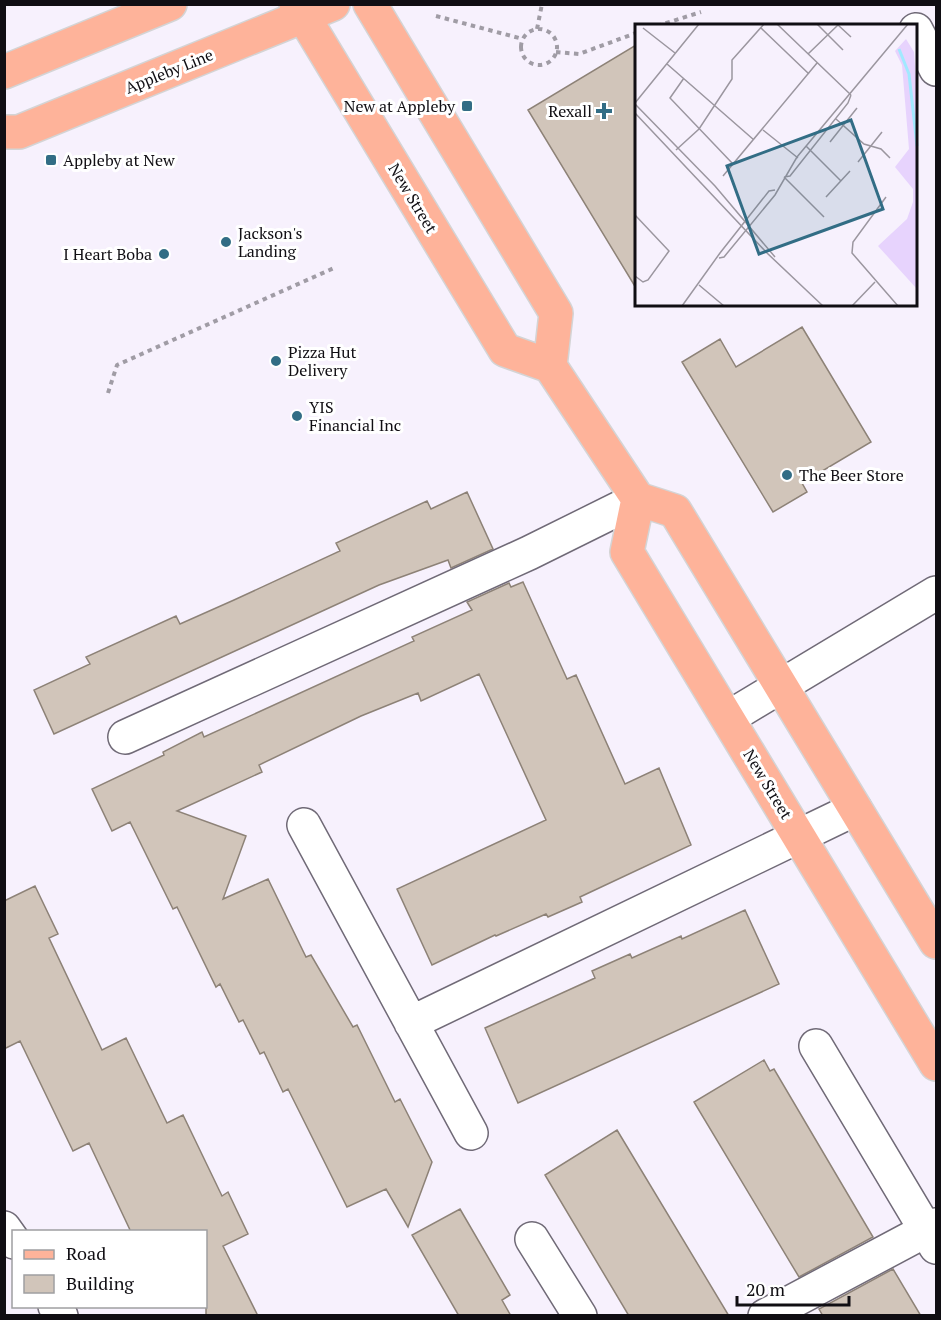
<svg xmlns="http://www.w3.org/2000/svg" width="941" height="1320" font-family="'PT Serif',serif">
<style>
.building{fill:#d1c5ba;stroke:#8d8277;stroke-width:1.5}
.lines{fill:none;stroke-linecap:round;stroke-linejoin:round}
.minor-casing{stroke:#706a77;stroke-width:36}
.major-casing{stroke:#d4d4d5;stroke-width:36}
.path{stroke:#a09ca5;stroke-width:4;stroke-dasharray:4.5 4.5;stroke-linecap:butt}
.minor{stroke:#fff;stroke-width:33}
.major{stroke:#feb39a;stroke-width:33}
.poi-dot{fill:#326d85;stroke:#fff;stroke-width:2}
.labels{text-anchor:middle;stroke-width:6;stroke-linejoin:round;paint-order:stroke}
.street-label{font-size:16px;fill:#100e13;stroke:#fff}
.poi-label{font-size:16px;fill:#100e13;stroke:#fff;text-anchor:start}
.inset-river{fill:none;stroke:#a1e9ff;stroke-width:3}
.inset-road{fill:none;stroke:#9b969f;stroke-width:1.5}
.view{fill:#326d85;fill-opacity:0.15;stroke:#326d85;stroke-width:3}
.inset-edge{fill:none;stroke:#100e13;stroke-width:3}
</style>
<rect width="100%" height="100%" fill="#f7f1fd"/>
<!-- building -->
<path class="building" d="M 636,45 L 636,288 L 528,110 Z
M 802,327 L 871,442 L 802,483 L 807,492 L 773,512 L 682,362 L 720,339 L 736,367 Z
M 467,492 L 493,549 L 451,568 L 448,560 L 379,585 L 54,734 L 34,690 L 90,664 L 86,657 L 176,616 L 180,624 L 234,600 L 340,551 L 336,543 L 427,501 L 431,509 Z
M 523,582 L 567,679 L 576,675 L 625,784 L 659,768 L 691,845 L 580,897 L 582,902 L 548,917 L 546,914 L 496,936 L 495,935 L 432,965 L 397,889 L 546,820 L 479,674 L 421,701 L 418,693 L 361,716 L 259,765 L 262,772 L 177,811 L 246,836 L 223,899 L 268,879 L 306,957 L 311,955 L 353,1027 L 357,1025 L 395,1102 L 400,1099 L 432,1162 L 408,1227 L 386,1189 L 347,1207 L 288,1089 L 283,1092 L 264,1052 L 260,1054 L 243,1020 L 239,1022 L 220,984 L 216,987 L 177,907 L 173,909 L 130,822 L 112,831 L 92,789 L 164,755 L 163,752 L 202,732 L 204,737 L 414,641 L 412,637 L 472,610 L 467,602 L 509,583 L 511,587 Z
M 35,886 L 58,934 L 49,938 L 102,1050 L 126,1038 L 167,1123 L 183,1115 L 222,1196 L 228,1192 L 248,1234 L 223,1246 L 258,1316 L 206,1316 L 206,1232 L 131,1232 L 89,1143 L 73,1151 L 20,1041 L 4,1049 L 4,901 Z
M 745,910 L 779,984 L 518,1103 L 485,1028 L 595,978 L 592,971 L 630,954 L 632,958 L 681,936 L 682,939 Z
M 764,1060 L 770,1071 L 774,1069 L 873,1237 L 799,1277 L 694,1102 Z
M 617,1130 L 729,1316 L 629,1316 L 545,1175 Z
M 460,1209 L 510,1295 L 502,1300 L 511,1316 L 459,1316 L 412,1235 Z
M 893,1269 L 921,1316 L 823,1316 L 819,1309 Z"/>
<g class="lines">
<defs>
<path id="minor" d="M 916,30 L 936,69
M 728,718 L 936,593
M 125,737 L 529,553 L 638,499
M 304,825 L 471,1133
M 411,1023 L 855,809
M 816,1046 L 936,1247
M 4,1228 L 14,1242
M 532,1239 L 580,1316
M 55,1306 L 61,1316
M 765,1316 L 936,1225"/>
<path id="major" d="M 296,4 L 505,350 L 550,366 L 638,499 L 675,511 L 936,942
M 370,4 L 556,313 L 550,366
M 4,72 L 170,4
M 4,132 L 19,132 L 333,4
M 638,499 L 627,552 L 936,1064"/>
</defs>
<!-- minor casing -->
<use href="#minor" class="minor-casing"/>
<!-- major casing -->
<use href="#major" class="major-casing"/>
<!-- path -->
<path class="path" d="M 436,16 L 523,39
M 657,26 L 701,12
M 537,29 L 542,4
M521 47a18 18 0 1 1 36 0a18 18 0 1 1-36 0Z
M 556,52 L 579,54 L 636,33
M 108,393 L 117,365 L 334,268"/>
<!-- minor -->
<use href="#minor" class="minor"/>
<!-- major -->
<use href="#major" class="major"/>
</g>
<!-- markers -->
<g class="poi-dot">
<rect x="461" y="100" width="12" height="12" rx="3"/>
<path d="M601 102h6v6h6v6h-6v6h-6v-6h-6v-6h6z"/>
<rect x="45" y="154" width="12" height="12" rx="3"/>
<circle cx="226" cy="242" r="6"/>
<circle cx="164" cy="254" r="6"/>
<circle cx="276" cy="361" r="6"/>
<circle cx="297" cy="416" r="6"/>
<circle cx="787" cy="475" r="6"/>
</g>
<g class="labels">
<!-- street labels -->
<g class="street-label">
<text transform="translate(169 71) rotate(-22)" y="6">Appleby Line</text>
<text transform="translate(413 198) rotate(59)" y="6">New Street</text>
<text transform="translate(768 784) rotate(59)" y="6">New Street</text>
</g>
<!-- poi labels -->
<g class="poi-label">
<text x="455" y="112" text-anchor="end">New at Appleby</text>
<text x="592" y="117" text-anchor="end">Rexall</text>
<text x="63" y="166">Appleby at New</text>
<text x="238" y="239">Jackson's<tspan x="238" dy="18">Landing</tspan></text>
<text x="152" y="260" text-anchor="end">I Heart Boba</text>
<text x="288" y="358">Pizza Hut<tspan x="288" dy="18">Delivery</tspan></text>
<text x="309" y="413">YIS<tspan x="309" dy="18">Financial Inc</tspan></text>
<text x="799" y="481">The Beer Store</text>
</g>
</g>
<!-- overview -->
<g transform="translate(635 24)">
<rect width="282" height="282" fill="#f7f1fd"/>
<path d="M 271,15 L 279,28 L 282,70 L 282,265 L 243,222 L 272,195 L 278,178 L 278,165 L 260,143 L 274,125 L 267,41 L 260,27 Z" fill="#e7d3fd"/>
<path class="inset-river" d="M 264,25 L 274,50 L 282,122"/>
<path class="inset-road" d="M 142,0 L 216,71M 182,0 L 208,26M 8,4 L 40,29M 126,4 L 174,50M 173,30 L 203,1 L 216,13M 32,40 L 119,116M 49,54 L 35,74 L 98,140M 0,79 L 64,0M 0,80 L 80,162 L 140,233M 0,89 L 132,229 L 188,282M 201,95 L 229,120 L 246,125 L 255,134M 128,106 L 163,134M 195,118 L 222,84M 171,122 L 206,157M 41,126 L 64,105 L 97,55 L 97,36 L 129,0M 223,138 L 247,108M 88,152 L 182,39M 149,153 L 189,193M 149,153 L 155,152 L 213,79 L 216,71M 191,173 L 215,147M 251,173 L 218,218 L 217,229 L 263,282M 0,191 L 34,227 L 13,256 L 8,258 L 0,252M 84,234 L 89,233 L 140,171 L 162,133 L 273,0M 64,261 L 89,282M 47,282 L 85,229 L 134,167 L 140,166M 217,282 L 240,258"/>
<path class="view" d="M 216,96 L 248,185 L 124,230 L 92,142 Z"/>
<rect width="282" height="282" class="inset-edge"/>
</g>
<!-- border -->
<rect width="941" height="1320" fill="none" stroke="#100e13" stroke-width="12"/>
<!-- legend -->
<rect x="12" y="1230" width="195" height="78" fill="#ffffff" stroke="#9f9fa1" stroke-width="1.5"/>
<rect x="24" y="1250" width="30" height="9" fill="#feb39a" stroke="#9f9fa1" stroke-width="1.5"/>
<text x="66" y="1260" font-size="18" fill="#100e13">Road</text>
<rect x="24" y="1275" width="30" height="18" fill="#d1c5ba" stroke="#9f9fa1" stroke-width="1.5"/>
<text x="66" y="1290" font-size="18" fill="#100e13">Building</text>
<!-- scale -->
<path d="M737 1296v9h112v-9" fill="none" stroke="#100e13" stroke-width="3"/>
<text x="746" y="1296" font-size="18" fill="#100e13" stroke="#ffffff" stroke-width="4.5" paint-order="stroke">20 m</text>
</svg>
